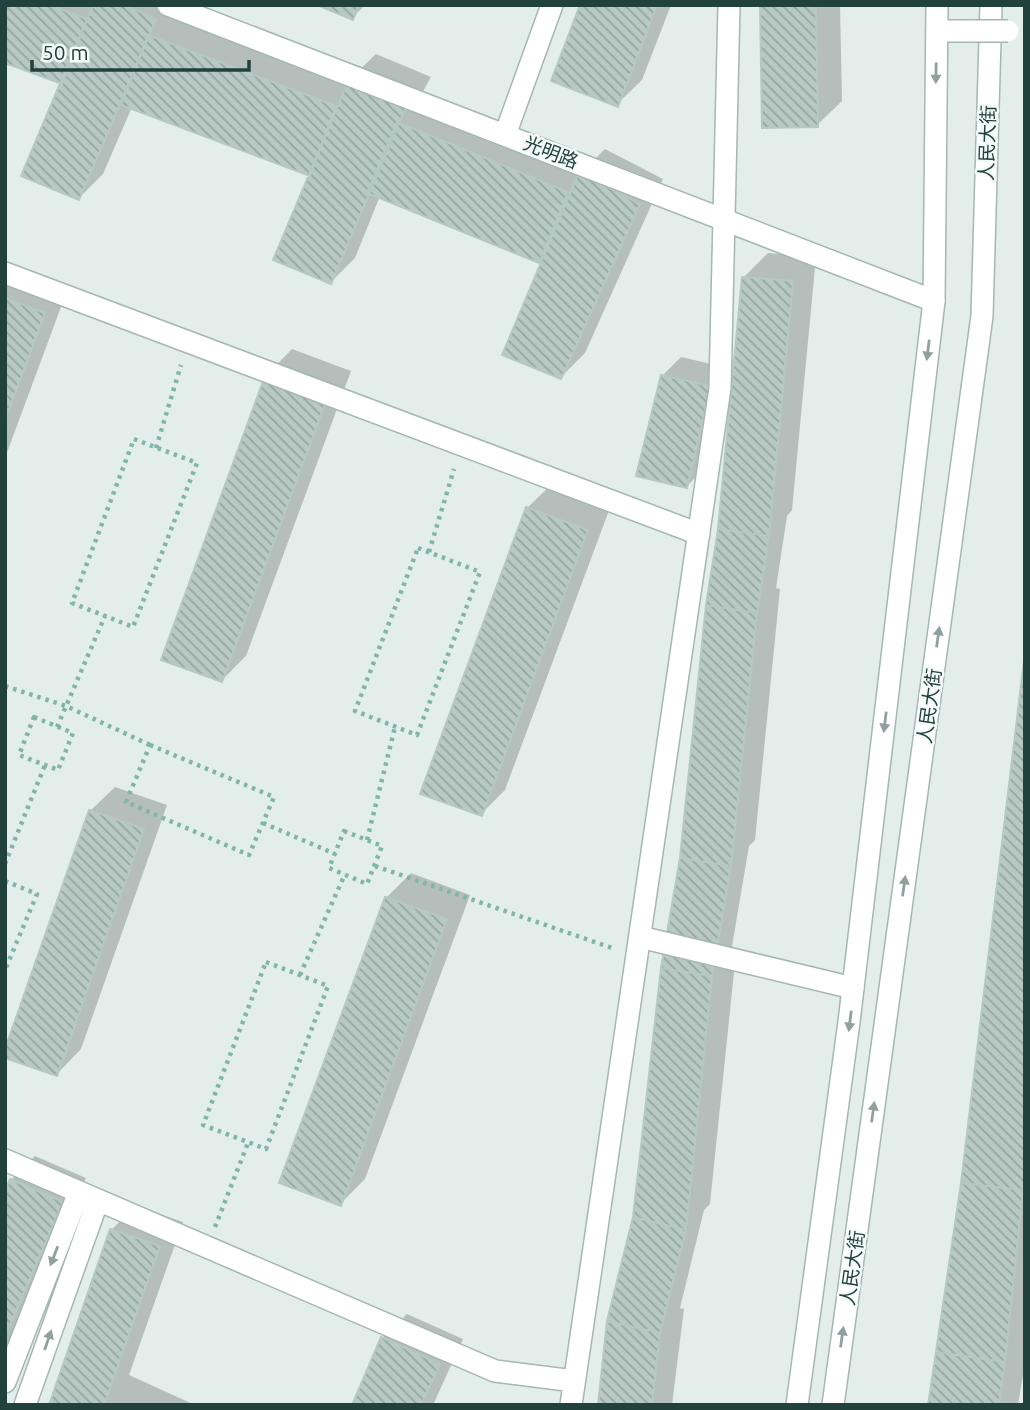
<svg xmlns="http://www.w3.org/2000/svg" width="1030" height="1410" font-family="Ubuntu,'Noto Sans SC',sans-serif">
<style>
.shadow{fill:#0003}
.building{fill:url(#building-back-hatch);stroke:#b5c9c3;stroke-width:2}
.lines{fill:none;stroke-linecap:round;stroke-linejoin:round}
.minor-casing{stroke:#a5b7b3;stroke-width:24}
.tertiary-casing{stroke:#a5b7b3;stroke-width:24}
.path{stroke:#80b5aa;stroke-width:4.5;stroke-dasharray:3.5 5;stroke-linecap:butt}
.minor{stroke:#fff;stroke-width:21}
.tertiary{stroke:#fff;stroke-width:21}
.minor-bridge-casing{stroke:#a5b7b3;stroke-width:24;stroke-linecap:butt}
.minor-bridge{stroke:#fff;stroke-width:21}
.oneway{fill:#90a09e}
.labels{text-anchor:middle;stroke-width:5;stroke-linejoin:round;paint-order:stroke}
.street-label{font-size:19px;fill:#21413d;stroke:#f4faf8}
</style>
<defs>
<pattern id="building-back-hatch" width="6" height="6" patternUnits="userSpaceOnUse" patternTransform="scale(1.75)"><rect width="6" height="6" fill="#b8c9c4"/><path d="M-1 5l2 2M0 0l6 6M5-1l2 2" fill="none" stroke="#95a5a0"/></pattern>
</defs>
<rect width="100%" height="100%" fill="#e3eeea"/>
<!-- shadow -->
<path class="shadow" d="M 5,5 L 173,5 L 351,78 L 376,54 L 431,77 L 420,97 L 588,166 L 605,149 L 663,179 L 585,353 L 561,377 L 505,354 L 541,262 L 380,196 L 355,258 L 331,282 L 312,175 L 132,107 L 103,174 L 79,198 L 64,83 Z
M 321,5 L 365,5 L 352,18 Z
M 582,5 L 671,5 L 642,80 L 617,104 Z
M 761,5 L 840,5 L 842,101 L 817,125 Z
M 768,253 L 816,257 L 792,510 L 787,516 L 776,588 L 780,589 L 755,840 L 749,846 L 731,952 L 736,953 L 710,1204 L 704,1210 L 680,1308 L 684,1309 L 672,1405 L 600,1405 L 635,1218 L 682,858 L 720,527 L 744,277 Z
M 5,271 L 68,288 L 5,458 Z
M 292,349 L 351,371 L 246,656 L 222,680 L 268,374 Z
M 681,357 L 729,368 L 705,468 L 687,486 L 662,376 Z
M 552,484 L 611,505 L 505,790 L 481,814 L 527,508 Z
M 1025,667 L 1025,1363 L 1018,1405 L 930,1405 L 963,1184 Z
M 115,787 L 167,805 L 81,1049 L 57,1074 L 90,811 Z
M 411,873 L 470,895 L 365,1179 L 340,1204 L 386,898 Z
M 35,1156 L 86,1178 L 5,1365 L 5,1194 L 11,1180 Z
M 136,1206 L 183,1222 L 129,1375 L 195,1405 L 51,1405 L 111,1230 Z
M 407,1314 L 463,1339 L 433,1405 L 354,1405 L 382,1338 Z"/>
<!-- building -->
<path class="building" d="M 5,5 L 50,5 L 87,19 L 62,84 L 5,63 Z
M 93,5 L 125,5 L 156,19 L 79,200 L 21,176 Z
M 317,5 L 359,5 L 353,20 Z
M 580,5 L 657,5 L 618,107 L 551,81 Z
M 760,5 L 816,5 L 818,127 L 762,128 Z
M 148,35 L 336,106 L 310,176 L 121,105 Z
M 350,77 L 408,102 L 331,284 L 273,260 Z
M 397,122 L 568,192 L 539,263 L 367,193 Z
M 579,172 L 640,204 L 561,379 L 502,355 Z
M 742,277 L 793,281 L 769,536 L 718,529 Z
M 5,298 L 45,313 L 5,420 Z
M 266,373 L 328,396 L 222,682 L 161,660 Z
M 661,375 L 711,386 L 687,488 L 636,476 Z
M 526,507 L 588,530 L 482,816 L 420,794 Z
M 718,529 L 769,536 L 757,613 L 706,605 Z
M 706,605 L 757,613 L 731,866 L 680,858 Z
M 1025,652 L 1025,1178 L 1023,1190 L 961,1183 Z
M 89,810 L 144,829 L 57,1076 L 5,1058 L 5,1049 Z
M 680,858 L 731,866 L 712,976 L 661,968 Z
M 385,897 L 447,919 L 341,1206 L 279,1183 Z
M 661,968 L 712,976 L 686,1230 L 633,1217 Z
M 10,1179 L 63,1202 L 5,1336 L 5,1190 Z
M 961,1183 L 1023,1190 L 1005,1362 L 936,1352 Z
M 633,1217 L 686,1230 L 660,1333 L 607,1321 Z
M 110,1229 L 160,1246 L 104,1405 L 49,1405 Z
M 607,1321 L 660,1333 L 652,1405 L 598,1405 Z
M 381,1337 L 440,1364 L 421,1405 L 352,1405 Z
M 936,1352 L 1005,1362 L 999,1405 L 928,1405 Z"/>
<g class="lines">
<defs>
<path id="minor" d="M 168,5 L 934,301
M 937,31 L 973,31
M 505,135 L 552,5
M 5,273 L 699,534
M 640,937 L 853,988
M 5,1160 L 495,1371 L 574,1381
M 5,1382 L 79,1192
M 25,1405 L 98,1200
M 571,1405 L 720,388 L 729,5"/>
<path id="tertiary" d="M 797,1405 L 849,1022 L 934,301 L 937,5
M 833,1405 L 982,316 L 991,5"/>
</defs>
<!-- minor casing -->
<use href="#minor" class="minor-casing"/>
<!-- tertiary casing -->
<use href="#tertiary" class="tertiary-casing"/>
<!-- path -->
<path class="path" d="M 134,439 L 197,463 L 133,627 L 72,603 Z
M 156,448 L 181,365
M 418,548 L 480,572 L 417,735 L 355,711 Z
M 429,552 L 454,469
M 5,686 L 66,706 L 150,745
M 34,717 L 73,733 L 58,770 L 19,755 Z
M 57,727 L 105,616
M 150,745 L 274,797 L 249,855 L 126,802 Z
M 263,823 L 335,854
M 344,831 L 382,846 L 367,884 L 329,868 Z
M 367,840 L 395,727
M 5,864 L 45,765
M 375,866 L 615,949
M 5,881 L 37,894 L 5,970
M 266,962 L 328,986 L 266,1149 L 203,1125 Z
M 300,975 L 345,874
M 215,1227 L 248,1143"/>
<!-- minor -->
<use href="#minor" class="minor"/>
<!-- tertiary -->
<use href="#tertiary" class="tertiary"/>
<defs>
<path id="minor-bridge" d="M 973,31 L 1008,31"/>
</defs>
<!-- minor-bridge casing -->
<use href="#minor-bridge" class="minor-bridge-casing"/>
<!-- minor-bridge -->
<use href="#minor-bridge" class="minor-bridge"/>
</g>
<!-- one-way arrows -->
<defs><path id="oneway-solid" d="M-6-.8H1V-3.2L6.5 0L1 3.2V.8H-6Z" transform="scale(1.75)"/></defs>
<g class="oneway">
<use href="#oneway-solid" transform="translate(936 73) rotate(91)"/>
<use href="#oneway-solid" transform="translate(928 350) rotate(97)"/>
<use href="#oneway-solid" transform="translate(938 637) rotate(-82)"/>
<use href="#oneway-solid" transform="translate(885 722) rotate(97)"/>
<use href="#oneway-solid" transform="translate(904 886) rotate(-82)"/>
<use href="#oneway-solid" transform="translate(850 1021) rotate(97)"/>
<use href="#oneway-solid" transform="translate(873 1112) rotate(-82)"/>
<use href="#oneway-solid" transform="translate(54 1256) rotate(111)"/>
<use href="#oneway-solid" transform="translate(842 1337) rotate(-82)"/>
<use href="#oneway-solid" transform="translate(48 1340) rotate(-71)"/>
</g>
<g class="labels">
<!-- street labels -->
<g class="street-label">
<text transform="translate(987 143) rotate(-88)" y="7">人民大街</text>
<text transform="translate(551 152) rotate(21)" y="7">光明路</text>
<text transform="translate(929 706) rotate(-82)" y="7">人民大街</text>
<text transform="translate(852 1268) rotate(-82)" y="7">人民大街</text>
</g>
</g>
<!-- border -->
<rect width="1030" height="1410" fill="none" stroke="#21413d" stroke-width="14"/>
<!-- scale -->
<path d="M32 60v10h217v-10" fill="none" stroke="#21413d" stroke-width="3.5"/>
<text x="42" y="60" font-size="21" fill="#21413d" stroke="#f4faf8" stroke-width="5" paint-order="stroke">50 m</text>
</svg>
